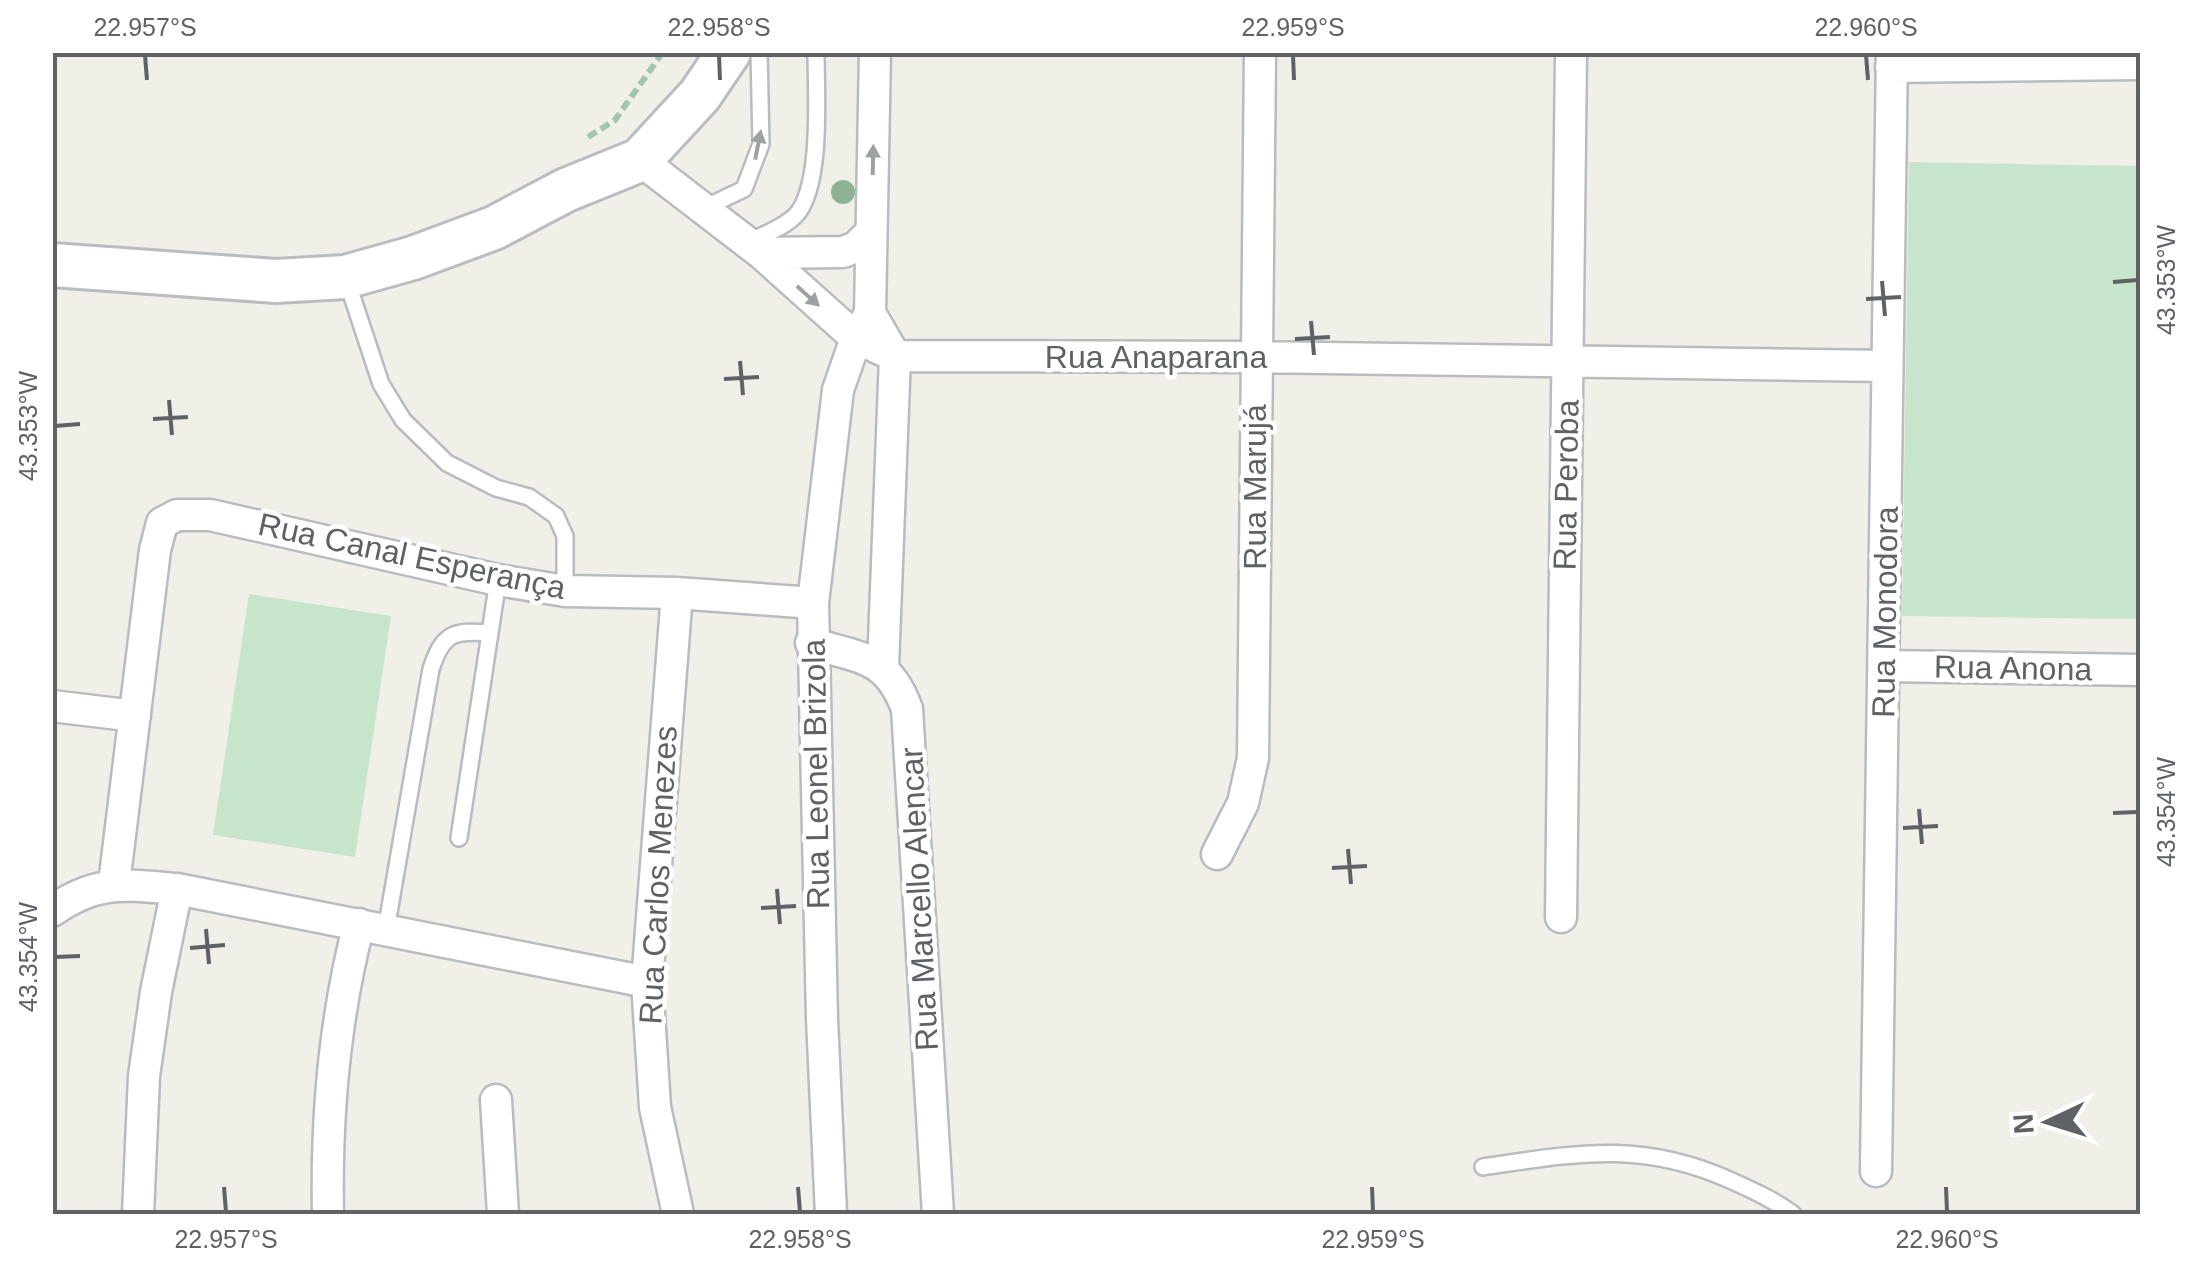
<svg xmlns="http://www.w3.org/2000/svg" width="2193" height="1267" font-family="Arial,sans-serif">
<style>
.green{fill:#c7e5cd}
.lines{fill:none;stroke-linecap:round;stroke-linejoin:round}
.service-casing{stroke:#babbc0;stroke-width:20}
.minor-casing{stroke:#babbc0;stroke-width:35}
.secondary-casing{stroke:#bbbcc2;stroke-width:48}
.path{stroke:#a0c6b2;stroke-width:6;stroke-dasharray:10 5;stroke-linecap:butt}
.service{stroke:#fff;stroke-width:15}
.minor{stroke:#fff;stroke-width:30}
.secondary{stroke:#fff;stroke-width:42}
.tree{fill:#8db393}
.oneway{fill:#9fa0a4}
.ticks{fill:none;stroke:#5f6167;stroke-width:4}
.labels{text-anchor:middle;stroke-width:9;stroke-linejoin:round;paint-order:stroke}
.street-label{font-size:32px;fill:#5f6167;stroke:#fff}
.neatline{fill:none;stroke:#5f6167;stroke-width:4}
.ticks-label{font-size:25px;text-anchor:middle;fill:#5f6167}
</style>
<rect width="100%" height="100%" fill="#f0f0e8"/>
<!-- green -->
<path class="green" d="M 1909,162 L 2140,166 L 2140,619 L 1902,616 Z
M 249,594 L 391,616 L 355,857 L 213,835 Z"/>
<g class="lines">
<defs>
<path id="service" d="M 702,209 L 744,189 L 761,144 L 759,52
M 747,243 C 762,235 783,228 795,216 C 823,188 816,91 816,52
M 347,281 L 381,384 L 403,420 L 447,463 L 496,488 L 529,497 L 556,516 L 565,536 L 565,591
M 459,838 L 498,580
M 386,930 L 431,669 C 443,633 453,630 490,633
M 1483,1167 C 1577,1153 1642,1140 1732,1181 C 1754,1191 1774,1200 1793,1214"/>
<path id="minor" d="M 875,52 L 870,313 L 895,356 L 883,667
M 1891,67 L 2140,64
M 640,160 L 761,253 L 843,252 L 856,247 L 871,232
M 761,253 L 856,338 L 895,356 L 1256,357 L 1887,366
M 677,593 L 647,982 L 655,1107 L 678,1214
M 811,643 C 861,659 887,655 907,709 L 938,1214
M 1885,666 L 2140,670
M 52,706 L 135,716
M 1217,854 L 1243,803 L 1253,758 L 1260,52
M 114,884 L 155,550 L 162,523 L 177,515 L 210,515 L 498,580 L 565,591 L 677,593 L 813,603
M 52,911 C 97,879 126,885 177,889 L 647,982
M 1561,917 L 1571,52
M 496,1100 L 503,1214
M 1876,1171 L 1892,52
M 138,1214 L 144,1076 L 156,992 L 177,889
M 328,1214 C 326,1116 334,1020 359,924
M 831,1214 L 822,1019 L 813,603 L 838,390 L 856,338 L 870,313"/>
<path id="secondary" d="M 52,265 L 276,281 L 345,277 L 413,258 L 494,228 L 566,190 L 640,160 L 700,95 L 729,52"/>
</defs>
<!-- service casing -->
<use href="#service" class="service-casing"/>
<!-- minor casing -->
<use href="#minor" class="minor-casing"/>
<!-- secondary casing -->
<use href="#secondary" class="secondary-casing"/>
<!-- path -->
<path class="path" d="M 588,137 L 615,120 L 663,52"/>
<!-- service -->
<use href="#service" class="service"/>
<!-- minor -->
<use href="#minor" class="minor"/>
<!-- secondary -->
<use href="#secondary" class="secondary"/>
</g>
<!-- trees -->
<circle class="tree" cx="843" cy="192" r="12"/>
<!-- one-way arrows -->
<defs><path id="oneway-solid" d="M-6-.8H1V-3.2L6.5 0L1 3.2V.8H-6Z" transform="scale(2.5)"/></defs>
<g class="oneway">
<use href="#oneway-solid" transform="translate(758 145) rotate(-79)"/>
<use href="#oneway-solid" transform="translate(873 160) rotate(-89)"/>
<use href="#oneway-solid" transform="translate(808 296) rotate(42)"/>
</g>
<!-- ticks -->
<path class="ticks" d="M 145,55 L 147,80M 719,55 L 720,80M 1293,55 L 1294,80M 1866,55 L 1868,80M 1882,281 L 1885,316M 2113,282 L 2138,280M 1866,299 L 1901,297M 1311,321 L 1314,355M 1295,339 L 1330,337M 740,361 L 743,395M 724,379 L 759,377M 169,400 L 172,435M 153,419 L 188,417M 55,426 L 80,424M 1919,809 L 1922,844M 2113,813 L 2138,812M 1903,828 L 1938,826M 1348,849 L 1351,884M 1332,868 L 1367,866M 777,889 L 780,924M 761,908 L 796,906M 206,929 L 209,964M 190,948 L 225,945M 55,957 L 80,956M 224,1187 L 226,1212M 798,1187 L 800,1212M 1372,1187 L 1373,1212M 1946,1187 L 1947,1212"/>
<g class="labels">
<!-- street labels -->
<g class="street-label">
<text x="1156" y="368">Rua Anaparana</text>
<text transform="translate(1566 485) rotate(-89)" y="11">Rua Peroba</text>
<text transform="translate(1255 487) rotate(-90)" y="11">Rua Marujá</text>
<text transform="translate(412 556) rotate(12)" y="11">Rua Canal Esperança</text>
<text transform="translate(1885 612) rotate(-89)" y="11">Rua Monodora</text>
<text transform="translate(2013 668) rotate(1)" y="11">Rua Anona</text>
<text transform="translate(816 774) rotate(-91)" y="11">Rua Leonel Brizola</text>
<text transform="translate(658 875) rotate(-87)" y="11">Rua Carlos Menezes</text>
<text transform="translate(919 899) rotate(-93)" y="11">Rua Marcello Alencar</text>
</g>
</g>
<!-- border -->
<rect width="2193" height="1267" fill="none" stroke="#ffffff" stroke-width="110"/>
<!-- north arrow -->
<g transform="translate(2048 1122) rotate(266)" stroke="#ffffff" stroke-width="8" paint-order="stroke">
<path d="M0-8L18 38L0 25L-18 38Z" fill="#5f6167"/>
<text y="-15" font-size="28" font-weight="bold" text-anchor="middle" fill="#5f6167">N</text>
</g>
<rect x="55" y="55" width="2083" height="1157" class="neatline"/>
<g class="ticks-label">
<text x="145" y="36">22.957°S</text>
<text x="719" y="36">22.958°S</text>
<text x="1293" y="36">22.959°S</text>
<text x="1866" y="36">22.960°S</text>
<text transform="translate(2166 280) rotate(-90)" y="9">43.353°W</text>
<text transform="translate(28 426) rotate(-90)" y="9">43.353°W</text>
<text transform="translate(2166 812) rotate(-90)" y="9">43.354°W</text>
<text transform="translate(28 957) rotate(-90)" y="9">43.354°W</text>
<text x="226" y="1248">22.957°S</text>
<text x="800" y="1248">22.958°S</text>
<text x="1373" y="1248">22.959°S</text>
<text x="1947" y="1248">22.960°S</text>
</g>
</svg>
